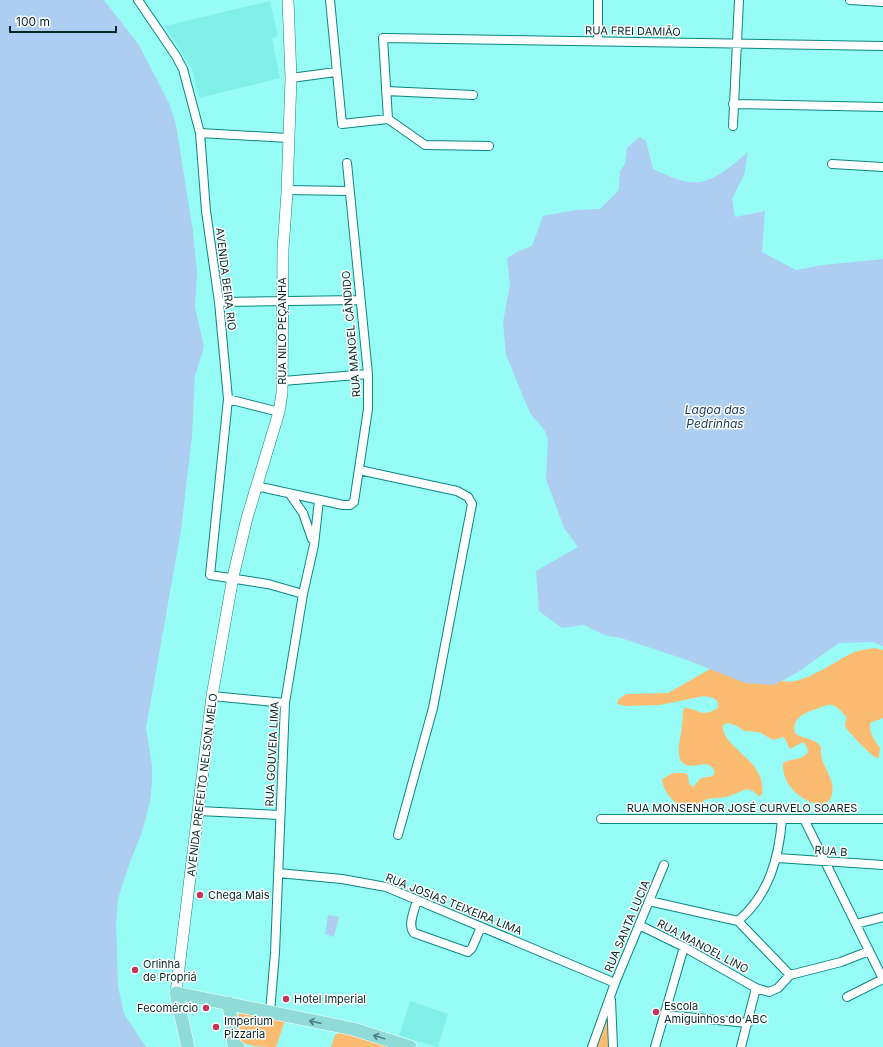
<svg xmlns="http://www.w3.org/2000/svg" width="883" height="1047" font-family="Inter,sans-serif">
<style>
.built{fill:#80f0e9}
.green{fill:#fbbc71}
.water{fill:#adcef0}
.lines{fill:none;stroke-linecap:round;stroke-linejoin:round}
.minor-casing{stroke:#0a8781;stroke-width:10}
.secondary-casing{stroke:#0a8781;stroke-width:12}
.primary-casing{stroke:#fff;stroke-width:14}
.minor{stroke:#fff;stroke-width:8}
.secondary{stroke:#fff;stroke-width:11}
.primary{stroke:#8fdbd7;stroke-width:13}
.oneway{stroke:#4a807e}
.poi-dot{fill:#c4355b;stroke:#fff;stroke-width:1.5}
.labels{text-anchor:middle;stroke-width:3;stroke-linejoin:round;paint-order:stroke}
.street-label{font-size:11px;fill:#052625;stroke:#fff}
.poi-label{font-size:11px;fill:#052625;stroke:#fff;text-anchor:start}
.water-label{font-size:12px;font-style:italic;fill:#15385a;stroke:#fff}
</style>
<rect width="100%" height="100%" fill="#97fcf5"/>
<!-- built -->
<path class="built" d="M 270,1 L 278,36 L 272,38 L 280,78 L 199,98 L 192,69 L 165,26 Z
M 410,1001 L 448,1014 L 438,1047 L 399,1036 Z"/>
<!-- green -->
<path class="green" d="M 875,648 L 883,650 L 883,718 L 870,723 C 869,733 875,741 880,748 L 879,757 L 876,758 C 871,755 846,730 845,726 C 845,723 847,720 846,717 C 842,712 838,706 831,705 C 827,704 823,707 819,708 C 807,712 791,717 795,733 C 803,740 814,737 821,747 C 821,751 821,758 823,762 C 828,774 838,788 829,801 L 821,805 C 800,801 782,785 783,763 C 791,758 802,761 808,752 L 807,747 L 803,742 L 790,749 L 784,737 L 773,740 L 759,732 L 744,731 L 737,726 L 728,723 L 723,725 C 721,748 768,760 762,795 L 759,796 L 753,791 L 747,789 L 727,797 L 707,799 L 693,808 C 677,809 663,793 662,779 L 673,773 L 685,773 L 688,775 L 689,784 L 693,787 L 701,778 L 713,776 L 715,772 L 712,767 L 707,764 C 696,764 688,770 680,760 C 677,746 681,738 682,724 C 683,719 682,713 684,708 C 700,708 699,719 718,708 L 718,702 L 713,698 L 704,696 L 660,705 L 625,706 L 617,704 L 619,699 L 626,694 L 668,693 L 712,668 L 779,679 C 796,691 836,660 854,652 C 860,650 868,649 875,648 Z
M 608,1007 L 610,1047 L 595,1047 Z
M 240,1013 L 285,1021 L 276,1047 C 266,1047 244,1047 239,1039 C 236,1033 237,1023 237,1016 Z
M 341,1032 L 393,1047 L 331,1047 L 335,1035 Z"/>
<!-- water -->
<path class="water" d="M 0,0 L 104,0 L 139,45 L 170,105 L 176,125 L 193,231 L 197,273 L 195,307 L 204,347 L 195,376 L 192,436 L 181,530 L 146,728 L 152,766 L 152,783 L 150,802 L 142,832 L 129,865 L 118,899 L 116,924 L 118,986 L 124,1014 L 146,1047 L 0,1047 Z
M 639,137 L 646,141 L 653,169 C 700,192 710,184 748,152 L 744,175 L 732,199 L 735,217 L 765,211 L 762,252 L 796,270 L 823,265 L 883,259 L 883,646 L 872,642 L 839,643 L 798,672 L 774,685 L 745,683 L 687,660 L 621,638 L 604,635 L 584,625 L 562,628 L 539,611 L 536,571 L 578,547 L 564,528 L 546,479 L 548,440 L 545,431 L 530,413 L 506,355 L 503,322 L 510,284 L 507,258 L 517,252 L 532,246 L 543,216 L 576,210 L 600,209 L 619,190 L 620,171 L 625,164 L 627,148 Z
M 328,915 L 339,917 L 334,937 L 325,934 Z"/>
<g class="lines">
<defs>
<path id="minor" d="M 138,0 L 176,56 L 183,69 L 200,133 L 206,211 L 219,302 L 228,399 L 210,575 L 268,584 L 303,594
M 330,0 L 342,124 L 388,119 L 425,145 L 489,146
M 850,0 L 883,2
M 598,41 L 598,0
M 291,78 L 336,72
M 386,91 L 473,95
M 733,104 L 883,107
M 388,119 L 383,38 L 883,46
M 733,126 L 739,0
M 200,133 L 288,138
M 832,164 L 883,167
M 287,190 L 349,191
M 219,302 L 359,300
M 283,381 L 368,374
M 228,399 L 279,412
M 359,470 L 457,491 L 468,497 L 472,504 L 433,708 L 398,835
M 256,486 L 343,505 L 350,505 L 354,502 L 368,409 L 368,374 L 347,163
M 289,493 L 303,513 L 312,539
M 212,696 L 285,703
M 199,811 L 280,815
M 601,819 L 883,819
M 804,819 L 883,979
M 777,858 L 883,865
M 278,873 L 342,879 L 386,887 L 615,983
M 417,900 C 415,909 407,925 414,933 L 468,952 L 472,948 L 481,927
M 649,901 L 738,921 L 790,975
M 738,921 C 769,895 779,858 782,819
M 856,924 L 883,917
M 639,925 L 684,947 L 756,988 L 769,992 L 778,988 L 790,975 L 841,962 L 869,951
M 847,997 L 883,979
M 611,1000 L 613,1047
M 270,1012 L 275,953 L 285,703 L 303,594 L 314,545 L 319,500
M 665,1015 L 748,1023
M 592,1047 L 615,983 L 664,865
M 655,1047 L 684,947
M 741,1047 L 756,988"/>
<path id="secondary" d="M 176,993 L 212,696 L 233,577 L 247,518 L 279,412 L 282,393 L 283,249 L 287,193 L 291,78 L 288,0"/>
<path id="primary" d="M 229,1003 L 234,1046 L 238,1047
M 188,1047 L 176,993 L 353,1029 L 410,1047"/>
</defs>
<!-- minor casing -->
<use href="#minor" class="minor-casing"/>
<!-- secondary casing -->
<use href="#secondary" class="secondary-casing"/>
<!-- primary casing -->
<use href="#primary" class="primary-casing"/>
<!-- minor -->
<use href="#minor" class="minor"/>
<!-- secondary -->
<use href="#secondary" class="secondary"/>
<!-- primary -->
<use href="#primary" class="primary"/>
</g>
<!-- one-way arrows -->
<defs><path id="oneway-shaft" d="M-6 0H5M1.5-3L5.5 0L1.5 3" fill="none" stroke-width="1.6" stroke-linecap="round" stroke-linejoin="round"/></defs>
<g class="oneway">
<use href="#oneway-shaft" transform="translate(315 1022) rotate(-168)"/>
<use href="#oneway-shaft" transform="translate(379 1037) rotate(-163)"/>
</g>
<!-- markers -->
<g class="poi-dot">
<circle cx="200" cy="895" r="4"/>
<circle cx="135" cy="970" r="4"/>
<circle cx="286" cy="999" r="4"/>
<circle cx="206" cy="1008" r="4"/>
<circle cx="656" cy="1012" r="4"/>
<circle cx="216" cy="1027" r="4"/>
</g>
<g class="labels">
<!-- street labels -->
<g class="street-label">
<text transform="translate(633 31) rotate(1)" y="4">RUA FREI DAMIÃO</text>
<text transform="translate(226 279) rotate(83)" y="4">AVENIDA BEIRA RIO</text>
<text transform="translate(282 331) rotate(-90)" y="4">RUA NILO PEÇANHA</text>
<text transform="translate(351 334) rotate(-95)" y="4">RUA MANOEL CÂNDIDO</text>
<text transform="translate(272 754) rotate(-87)" y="4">RUA GOUVEIA LIMA</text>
<text transform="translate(202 785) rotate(-83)" y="4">AVENIDA PREFEITO NELSON MELO</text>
<text x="742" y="812">RUA MONSENHOR JOSÉ CURVELO SOARES</text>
<text transform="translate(831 851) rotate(4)" y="4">RUA B</text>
<text transform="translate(454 904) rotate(22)" y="4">RUA JOSIAS TEIXEIRA LIMA</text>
<text transform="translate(627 926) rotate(-67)" y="4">RUA SANTA LUCIA</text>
<text transform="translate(703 946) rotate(28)" y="4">RUA MANOEL LINO</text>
</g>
<!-- poi labels -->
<g class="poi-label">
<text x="208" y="899">Chega Mais</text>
<text x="143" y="968">Orlinha<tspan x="143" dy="13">de Propriá</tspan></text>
<text x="294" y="1003">Hotel Imperial</text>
<text x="664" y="1010">Escola<tspan x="664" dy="13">Amiguinhos do ABC</tspan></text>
<text x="198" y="1012" text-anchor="end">Fecomércio</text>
<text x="224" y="1025">Imperium<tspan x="224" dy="13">Pizzaria</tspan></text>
</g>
<!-- water labels -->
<g class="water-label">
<text x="715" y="414">Lagoa das<tspan x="715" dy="14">Pedrinhas</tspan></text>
</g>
</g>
<!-- scale -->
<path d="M10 26v6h106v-6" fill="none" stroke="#052625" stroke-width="2"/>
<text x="16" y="26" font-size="12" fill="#052625" stroke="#ffffff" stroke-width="3" paint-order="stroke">100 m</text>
</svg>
